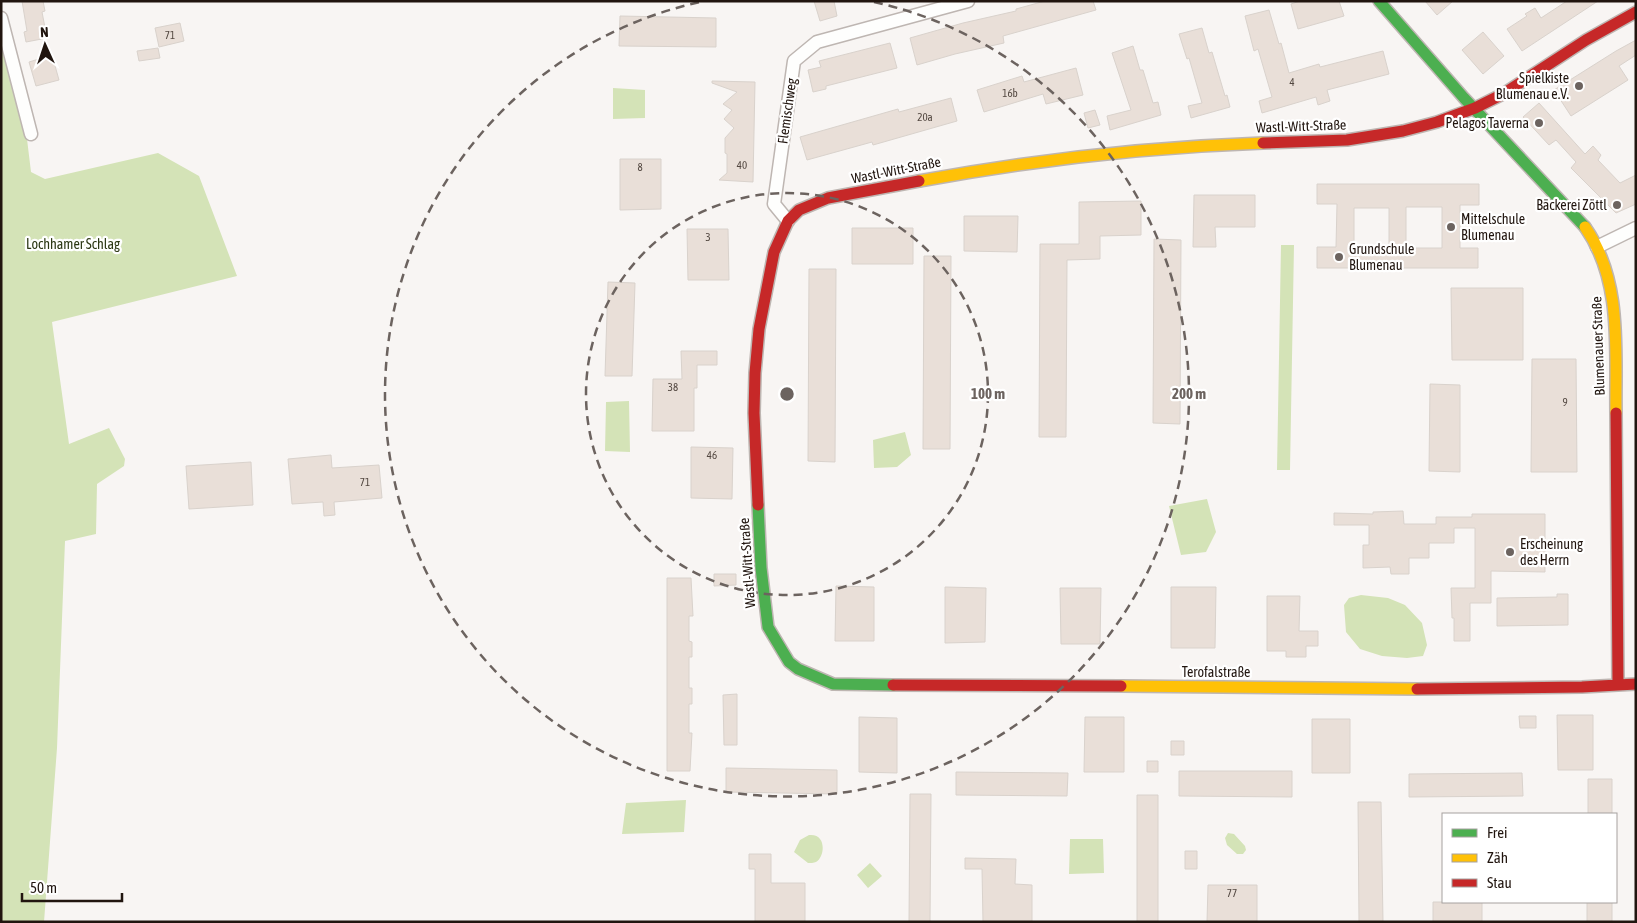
<svg xmlns="http://www.w3.org/2000/svg" width="1637" height="923" font-family="'Asap Condensed',sans-serif">
<style>
.green{fill:#d4e3b7}
.building{fill:#e9dfd8;stroke:#d9d2cc;fill-rule:evenodd}
.lines{fill:none;stroke-linecap:round;stroke-linejoin:round}
.street-casing{stroke:#beb6b2;stroke-width:15}
.fast-casing{stroke:#beb6b2;stroke-width:14}
.slow-casing{stroke:#beb6b2;stroke-width:14}
.jam-casing{stroke:#beb6b2;stroke-width:14}
.street{stroke:#fefefd;stroke-width:12}
.fast{stroke:#4caf50;stroke-width:11}
.slow{stroke:#ffc107;stroke-width:11}
.jam{stroke:#c62828;stroke-width:11}
.ring{fill:none;stroke:#6c635f;stroke-width:2.5;stroke-dasharray:9 6}
.poi-dot{fill:#6c635f;stroke:#fff;stroke-width:2}
.labels{text-anchor:middle;stroke-width:4.5;stroke-linejoin:round;paint-order:stroke}
.number-label{font-size:11px;fill:#534841}
.poi-label{font-size:14px;fill:#21150f;stroke:#fff;text-anchor:end}
.street-label{font-size:14px;fill:#21150f;stroke:#fff}
.park-label{font-size:14px;fill:#2b3713;stroke:#fff}
.centre{fill:#6c635f;stroke:#fff;stroke-width:2.5}
.ring-label{font-size:15px;text-anchor:middle;font-weight:bold;fill:#6c635f;stroke:#fff;stroke-width:4.5;stroke-linejoin:round;paint-order:stroke}
</style>
<rect width="100%" height="100%" fill="#f8f5f3"/>
<!-- green -->
<path class="green" d="M 1,36 L 27,139 L 31,172 L 45,179 L 158,153 L 199,176 L 237,276 L 52,322 L 69,444 L 109,428 L 125,459 L 124,466 L 97,484 L 96,534 L 65,541 L 57,748 L 44,922 L 1,922 Z
M 613,88 L 645,90 L 645,118 L 613,119 Z
M 1281,245 L 1294,245 L 1290,470 L 1277,470 Z
M 629,401 L 630,452 L 605,451 L 606,402 Z
M 905,432 L 911,455 L 897,467 L 874,468 L 873,440 Z
M 1207,499 L 1216,532 L 1206,552 L 1181,555 L 1169,506 Z
M 1361,595 L 1388,598 L 1405,605 L 1422,623 L 1427,645 L 1423,656 L 1407,658 L 1382,656 L 1360,649 L 1346,632 L 1344,605 L 1349,598 Z
M 686,800 L 684,832 L 622,834 L 626,803 Z
M 1228,833 L 1234,834 L 1245,846 L 1246,850 L 1243,854 L 1237,854 L 1227,845 L 1225,838 Z
M 809,835 C 827,833 825,857 816,862 C 814,863 810,863 808,863 L 794,852 L 800,840 Z
M 1070,839 L 1103,839 L 1104,873 L 1069,874 Z
M 870,863 L 882,876 L 868,888 L 857,875 Z"/>
<!-- building -->
<path class="building" d="M 22,1 L 43,1 L 45,11 L 42,12 L 47,38 L 26,42 L 24,32 L 27,31 Z
M 814,1 L 834,1 L 837,16 L 820,21 Z
M 1045,1 L 1093,1 L 1096,10 L 1003,36 L 1004,43 L 955,54 L 917,65 L 910,38 L 963,23 L 1016,11 L 1016,9 Z
M 1300,1 L 1339,1 L 1344,16 L 1298,29 L 1291,4 Z
M 1425,1 L 1453,1 L 1437,15 Z
M 1567,1 L 1598,1 L 1522,51 L 1507,29 L 1527,16 L 1525,14 L 1535,8 L 1541,18 Z
M 1269,10 L 1279,44 L 1281,43 L 1289,73 L 1319,64 L 1320,67 L 1383,51 L 1389,74 L 1327,90 L 1330,101 L 1318,105 L 1316,97 L 1262,113 L 1259,101 L 1272,97 L 1258,49 L 1254,51 L 1245,16 Z
M 620,16 L 716,18 L 716,47 L 619,46 Z
M 180,23 L 184,41 L 159,47 L 155,28 Z
M 1202,28 L 1209,53 L 1212,52 L 1225,96 L 1227,95 L 1230,107 L 1191,118 L 1188,106 L 1202,103 L 1189,58 L 1187,59 L 1179,34 Z
M 1483,32 L 1504,56 L 1483,74 L 1462,50 Z
M 1636,40 L 1636,55 L 1619,66 L 1628,80 L 1571,116 L 1554,90 L 1616,51 Z
M 890,43 L 897,68 L 826,86 L 826,89 L 813,92 L 808,70 L 821,67 L 819,61 Z
M 1133,46 L 1140,70 L 1143,70 L 1153,103 L 1158,102 L 1161,115 L 1110,130 L 1107,116 L 1131,110 L 1112,53 Z
M 158,48 L 160,58 L 139,61 L 137,51 Z
M 52,55 L 59,80 L 36,86 L 29,62 Z
M 1076,68 L 1083,95 L 1046,104 L 1043,94 L 984,112 L 977,90 L 1022,76 L 1024,82 Z
M 712,81 L 755,82 L 753,182 L 719,180 L 727,173 L 727,154 L 725,153 L 725,138 L 734,128 L 724,119 L 732,110 L 723,104 L 737,92 L 712,83 Z
M 951,98 L 957,121 L 873,145 L 872,142 L 807,160 L 800,137 L 898,109 L 899,112 Z
M 1539,103 L 1585,154 L 1593,146 L 1601,155 L 1598,160 L 1620,183 L 1636,175 L 1636,204 L 1616,213 L 1571,168 L 1576,162 L 1556,140 L 1549,145 L 1523,117 Z
M 1095,110 L 1100,125 L 1088,128 L 1084,113 Z
M 620,159 L 661,159 L 661,209 L 620,210 Z
M 1317,184 L 1479,184 L 1479,205 L 1460,205 L 1460,248 L 1478,248 L 1478,268 L 1317,268 L 1317,247 L 1336,247 L 1337,204 L 1317,204 ZM 1406,207 L 1442,207 L 1442,248 L 1406,248 ZM 1354,208 L 1389,208 L 1389,246 L 1354,246 Z
M 1194,195 L 1255,195 L 1255,227 L 1215,227 L 1216,247 L 1193,247 Z
M 1141,201 L 1141,235 L 1100,236 L 1100,259 L 1067,260 L 1066,437 L 1039,437 L 1040,244 L 1079,244 L 1079,202 Z
M 964,216 L 1018,216 L 1017,252 L 964,251 Z
M 852,228 L 913,228 L 913,264 L 852,264 Z
M 687,229 L 728,229 L 729,280 L 688,280 Z
M 1154,239 L 1181,240 L 1180,424 L 1153,423 Z
M 924,256 L 951,256 L 950,449 L 923,449 Z
M 809,269 L 836,269 L 835,462 L 808,461 Z
M 608,282 L 635,283 L 632,376 L 605,376 Z
M 1451,288 L 1523,288 L 1523,360 L 1452,360 Z
M 681,351 L 717,351 L 717,365 L 697,365 L 697,388 L 694,388 L 694,431 L 652,431 L 653,379 L 682,379 Z
M 1532,359 L 1576,359 L 1577,472 L 1531,472 Z
M 1430,384 L 1460,385 L 1460,472 L 1429,471 Z
M 691,447 L 733,448 L 732,499 L 691,498 Z
M 331,455 L 332,468 L 379,465 L 382,498 L 334,502 L 335,515 L 324,516 L 323,502 L 292,504 L 288,459 Z
M 251,462 L 253,505 L 189,509 L 186,466 Z
M 1403,511 L 1404,524 L 1436,524 L 1436,517 L 1472,517 L 1472,514 L 1545,514 L 1545,572 L 1491,571 L 1491,603 L 1470,603 L 1470,641 L 1454,641 L 1454,618 L 1452,618 L 1451,588 L 1475,588 L 1475,528 L 1454,528 L 1454,543 L 1429,543 L 1429,558 L 1409,558 L 1409,574 L 1391,574 L 1390,567 L 1363,568 L 1363,545 L 1369,545 L 1369,525 L 1334,525 L 1334,513 L 1373,514 L 1373,512 Z
M 714,574 L 736,574 L 736,585 L 714,586 Z
M 667,578 L 691,578 L 693,616 L 689,616 L 689,641 L 692,642 L 692,657 L 689,657 L 689,688 L 692,688 L 692,704 L 689,704 L 689,733 L 692,733 L 690,771 L 667,771 Z
M 836,586 L 874,587 L 874,641 L 835,641 Z
M 945,587 L 986,588 L 985,642 L 945,643 Z
M 1171,587 L 1216,587 L 1215,648 L 1171,648 Z
M 1060,588 L 1101,588 L 1100,644 L 1061,644 Z
M 1557,594 L 1568,594 L 1568,625 L 1497,626 L 1497,598 L 1557,597 Z
M 1267,596 L 1300,596 L 1299,631 L 1318,631 L 1318,646 L 1306,646 L 1306,657 L 1286,657 L 1286,651 L 1267,651 Z
M 737,694 L 737,745 L 724,745 L 723,695 Z
M 1557,715 L 1593,715 L 1593,770 L 1558,770 Z
M 1519,716 L 1536,716 L 1536,728 L 1520,728 Z
M 859,717 L 897,718 L 897,773 L 859,772 Z
M 1085,717 L 1124,717 L 1124,772 L 1084,772 Z
M 1312,719 L 1350,719 L 1350,773 L 1312,773 Z
M 1171,741 L 1184,741 L 1184,755 L 1171,755 Z
M 1147,761 L 1158,761 L 1158,772 L 1147,772 Z
M 726,768 L 837,770 L 837,794 L 726,792 Z
M 1179,771 L 1292,771 L 1292,797 L 1179,796 Z
M 956,772 L 1068,773 L 1067,796 L 956,795 Z
M 1522,773 L 1523,796 L 1409,797 L 1409,774 Z
M 1588,779 L 1612,779 L 1612,814 L 1588,814 Z
M 910,794 L 931,794 L 930,922 L 909,922 Z
M 1137,795 L 1158,795 L 1158,922 L 1137,922 Z
M 1358,802 L 1381,802 L 1383,922 L 1359,922 Z
M 1185,851 L 1197,851 L 1197,869 L 1185,869 Z
M 749,854 L 771,854 L 771,883 L 805,883 L 805,922 L 755,922 L 755,869 L 749,869 Z
M 965,858 L 1016,859 L 1015,884 L 1032,885 L 1032,922 L 983,922 L 982,869 L 965,869 Z
M 1208,885 L 1257,885 L 1257,922 L 1207,922 Z
M 1433,902 L 1482,902 L 1482,922 L 1433,922 Z
M 1587,902 L 1612,902 L 1612,922 L 1587,922 Z"/>
<g class="lines">
<defs>
<path id="street" d="M 1,18 L 31,134
M 788,221 L 774,204 L 794,61 L 817,42 L 968,1
M 1597,247 L 1636,228"/>
<path id="fast" d="M 1379,1 L 1464,98 L 1585,227
M 758,505 L 761,568 L 768,627 L 789,662 L 798,669 L 833,684 L 893,685"/>
<path id="slow" d="M 919,181 C 1033,160 1148,147 1263,143
M 1585,227 C 1623,281 1615,351 1616,413
M 1121,686 L 1417,689"/>
<path id="jam" d="M 1263,143 L 1347,140 L 1403,131 L 1437,122 L 1475,108 L 1503,94 L 1586,40 L 1636,12
M 1616,413 L 1618,685
M 758,505 L 754,413 L 755,373 L 759,329 L 774,252 L 788,221 L 799,210 L 828,198 L 919,181
M 893,685 L 1121,686
M 1417,689 L 1582,687 L 1636,684"/>
</defs>
<!-- street casing -->
<use href="#street" class="street-casing"/>
<!-- fast casing -->
<use href="#fast" class="fast-casing"/>
<!-- slow casing -->
<use href="#slow" class="slow-casing"/>
<!-- jam casing -->
<use href="#jam" class="jam-casing"/>
<!-- street -->
<use href="#street" class="street"/>
<!-- fast -->
<use href="#fast" class="fast"/>
<!-- slow -->
<use href="#slow" class="slow"/>
<!-- jam -->
<use href="#jam" class="jam"/>
</g>
<!-- distance rings -->
<g class="ring">
<circle cx="787" cy="394" r="201"/>
<path d="M874 2A402 402 0 1 1 700 2"/>
</g>
<!-- markers -->
<g class="poi-dot">
<circle cx="1579" cy="86" r="5"/>
<circle cx="1539" cy="123" r="5"/>
<circle cx="1617" cy="205" r="5"/>
<circle cx="1451" cy="227" r="5"/>
<circle cx="1339" cy="257" r="5"/>
<circle cx="1510" cy="552" r="5"/>
</g>
<g class="labels">
<!-- number labels -->
<g class="number-label">
<text x="170" y="39">71</text>
<text x="1292" y="86">4</text>
<text x="1010" y="97">16b</text>
<text x="925" y="121">20a</text>
<text x="742" y="169">40</text>
<text x="640" y="171">8</text>
<text x="708" y="241">3</text>
<text x="673" y="391">38</text>
<text x="1565" y="406">9</text>
<text x="712" y="459">46</text>
<text x="365" y="486">71</text>
<text x="1232" y="897">77</text>
</g>
<!-- poi labels -->
<g class="poi-label">
<text x="1569" y="83">Spielkiste<tspan x="1569" dy="16">Blumenau e.V.</tspan></text>
<text x="1529" y="128">Pelagos Taverna</text>
<text x="1607" y="210">Bäckerei Zöttl</text>
<text x="1461" y="224" text-anchor="start">Mittelschule<tspan x="1461" dy="16">Blumenau</tspan></text>
<text x="1349" y="254" text-anchor="start">Grundschule<tspan x="1349" dy="16">Blumenau</tspan></text>
<text x="1520" y="549" text-anchor="start">Erscheinung<tspan x="1520" dy="16">des Herrn</tspan></text>
</g>
<!-- street labels -->
<g class="street-label">
<text transform="translate(787 111) rotate(-82)" y="5">Flemischweg</text>
<text transform="translate(1301 126) rotate(-2)" y="5">Wastl-Witt-Straße</text>
<text transform="translate(896 170) rotate(-11)" y="5">Wastl-Witt-Straße</text>
<text transform="translate(1598 346) rotate(-92)" y="5">Blumenauer Straße</text>
<text transform="translate(747 563) rotate(-94)" y="5">Wastl-Witt-Straße</text>
<text x="1216" y="677">Terofalstraße</text>
</g>
<!-- park labels -->
<g class="park-label">
<text x="73" y="249">Lochhamer Schlag</text>
</g>
</g>
<circle cx="787" cy="394" r="8" class="centre"/>
<g class="ring-label">
<text x="988" y="399">100 m</text>
<text x="1189" y="399">200 m</text>
</g>
<!-- border -->
<rect width="1637" height="923" fill="none" stroke="#21150f" stroke-width="5"/>
<!-- legend -->
<rect x="1442" y="813" width="175" height="90" fill="#ffffff" stroke="#a6a19f"/>
<rect x="1452" y="829" width="25" height="8" fill="#4caf50" stroke="#a6a19f"/>
<text x="1487" y="838" font-size="15" fill="#21150f">Frei</text>
<rect x="1452" y="854" width="25" height="8" fill="#ffc107" stroke="#a6a19f"/>
<text x="1487" y="863" font-size="15" fill="#21150f">Zäh</text>
<rect x="1452" y="879" width="25" height="8" fill="#c62828" stroke="#a6a19f"/>
<text x="1487" y="888" font-size="15" fill="#21150f">Stau</text>
<!-- north arrow -->
<g transform="translate(45 45) rotate(357)" stroke="#ffffff" stroke-width="4" paint-order="stroke">
<path d="M0-4L9 19L0 12L-9 19Z" fill="#21150f"/>
<text y="-8" font-size="14" font-weight="bold" text-anchor="middle" fill="#21150f">N</text>
</g>
<!-- scale -->
<path d="M22 893v8h100v-8" fill="none" stroke="#21150f" stroke-width="2.5"/>
<text x="30" y="893" font-size="15" fill="#21150f" stroke="#ffffff" stroke-width="4" paint-order="stroke">50 m</text>
</svg>
